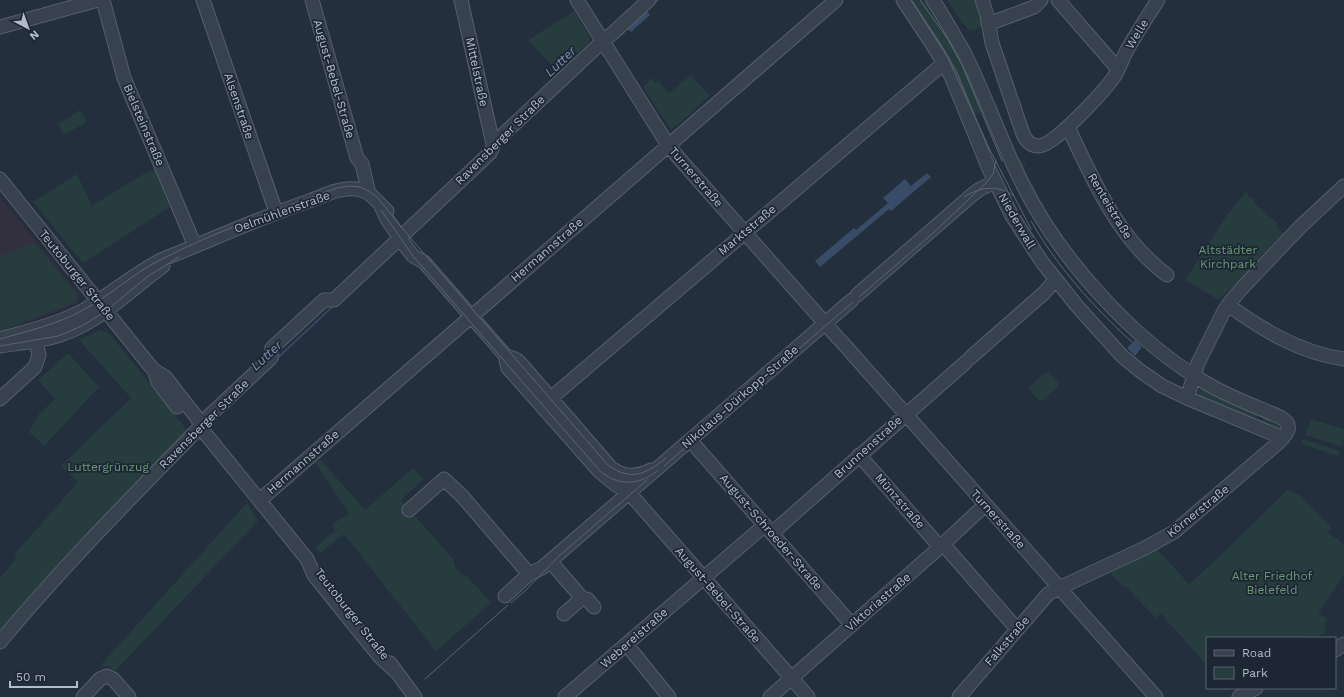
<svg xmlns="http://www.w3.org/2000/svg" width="1344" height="697" font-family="'Work Sans',sans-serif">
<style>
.medical{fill:#32303f}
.green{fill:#263c3f}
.water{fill:#394c67}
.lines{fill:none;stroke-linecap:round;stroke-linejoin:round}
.minor-casing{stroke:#565f6c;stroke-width:15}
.minor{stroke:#38414e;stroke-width:13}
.tram{stroke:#5a6575;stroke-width:1}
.labels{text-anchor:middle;stroke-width:3.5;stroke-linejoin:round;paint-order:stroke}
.street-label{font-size:12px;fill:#b4bcc9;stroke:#1d2633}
.park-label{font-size:12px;fill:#6b9a76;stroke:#1d2633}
.water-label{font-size:13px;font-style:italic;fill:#7c92b1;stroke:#1d2633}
</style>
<rect width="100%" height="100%" fill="#242f3e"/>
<!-- medical -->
<path class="medical" d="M 0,197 L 78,293 L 78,303 L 0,332 Z"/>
<!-- green -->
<path class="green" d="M 907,0 L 925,0 L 950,35 L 984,110 L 972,116 Z
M 947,0 L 976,0 L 981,16 L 981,27 L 970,31 L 961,21 Z
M 574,11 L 590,38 L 589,42 L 560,69 L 558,72 L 528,40 Z
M 691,75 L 710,96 L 671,130 L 643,87 L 651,78 L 656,83 L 658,81 L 669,93 Z
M 80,110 L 87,122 L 64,135 L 58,124 Z
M 1015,156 L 1026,164 L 1024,168 L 1041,201 L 1043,202 L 1045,206 L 1042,212 Z
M 155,169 L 170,207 L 83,263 L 33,202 L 77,174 L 92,206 L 142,175 Z
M 1247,191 L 1248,195 L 1250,198 L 1256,198 L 1253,202 L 1277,223 L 1279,230 L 1283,234 L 1219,300 L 1185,280 L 1229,212 Z
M 35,243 L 76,294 L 76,302 L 0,331 L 0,256 Z
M 101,330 L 108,333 L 114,339 L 186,429 L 187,433 L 0,632 L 0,578 L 17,558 L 14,555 L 78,482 L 61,466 L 131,398 L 79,340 Z
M 68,353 L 99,387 L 44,446 L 29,432 L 39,414 L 55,399 L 38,380 Z
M 1046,372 L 1049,373 L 1059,383 L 1058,387 L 1042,401 L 1039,401 L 1029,389 L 1029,387 Z
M 1200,386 L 1259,411 L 1254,422 L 1199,396 L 1198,393 Z
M 1265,413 L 1280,423 L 1282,430 L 1261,425 Z
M 1311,419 L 1344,429 L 1344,437 L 1341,446 L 1305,435 Z
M 1303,439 L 1340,451 L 1338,456 L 1302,444 Z
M 320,459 L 365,510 L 413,468 L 424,479 L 401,500 L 453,559 L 456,569 L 460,573 L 467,576 L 491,603 L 436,651 L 344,534 L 320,553 L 315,547 L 335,531 L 333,524 L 349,513 L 315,463 Z
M 1287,490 L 1301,496 L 1331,527 L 1328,533 L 1344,544 L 1344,575 L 1318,614 L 1327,618 L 1324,625 L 1326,631 L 1316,638 L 1310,635 L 1308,638 L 1207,638 L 1207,665 L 1161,614 L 1156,618 L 1125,586 L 1123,587 L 1110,573 L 1157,549 L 1189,584 L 1218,558 Z
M 247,503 L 258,521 L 115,671 L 108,666 L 99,667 Z"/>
<!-- water -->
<path class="water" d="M 655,0 L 659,0 L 647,11 L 650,15 L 631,32 L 627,29 Z
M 927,173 L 931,177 L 891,211 L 889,209 L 820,267 L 815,261 L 854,228 L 856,230 L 888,203 L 883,198 L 905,179 L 911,186 Z
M 332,306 L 333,307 L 214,419 L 213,417 Z
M 1135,340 L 1142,347 L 1135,356 L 1127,348 Z"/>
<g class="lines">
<defs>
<path id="minor" d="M 103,0 L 124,78 L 195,246
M 203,0 L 276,212
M 312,0 L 357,158 L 362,164 L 369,194
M 461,0 L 493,144
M 577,0 L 668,145 L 677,156 L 838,338
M 903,0 L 936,50 L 951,76 L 989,169 L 1012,216 L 1042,262 L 1077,306 L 1122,356 L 1139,370 L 1162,386 L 1187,398 L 1283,438
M 933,0 C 944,17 954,35 964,52 C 986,96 1001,142 1023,185 C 1060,259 1134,341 1206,383 C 1229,397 1255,406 1280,417 C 1295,425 1287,434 1278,443 L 1174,532 L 1145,548 L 1059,588 L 1048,594 L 959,697
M 982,0 L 987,15 L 992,43 L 1023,134 C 1026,141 1031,146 1039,146 C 1055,145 1104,91 1114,77 C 1119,69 1122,60 1126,52 C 1136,34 1147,17 1158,0
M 1058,0 L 1118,69
M 988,24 L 1034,7 L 1041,0
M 0,27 L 98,0
M 1068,127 C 1093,180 1118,239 1167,275
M 0,179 L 151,367 L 154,370 L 158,382 L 177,407
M 381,206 L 387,219 L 406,247 L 413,256 L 424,262 L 505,355 L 517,360 L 521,364 L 612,469 L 629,493 L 639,504 L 808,697
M 405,233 L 490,153 L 493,147 L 493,144 L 603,41 L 613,33 L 649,0
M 857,295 L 972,195 L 980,189 L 995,182
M 1228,305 C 1263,330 1300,353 1344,359
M 0,339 C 28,331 58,324 84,310 C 111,294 134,274 161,260 C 211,240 259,218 309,201 C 323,196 340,187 356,189 C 370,190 377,202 387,211
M 841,341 L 1156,697
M 0,346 C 20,343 41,341 60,335 C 100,322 130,290 163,266
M 505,355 L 508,368 L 600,472 L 616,485 L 624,490
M 970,358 L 1044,293 L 1055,280
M 154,370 L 165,377 L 198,419 L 200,427 L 307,559 L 314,575 L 342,610 L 380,657 L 395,671
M 551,398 L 944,63
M 1187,398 L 1198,363 L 1224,311 L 1231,301 L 1242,288 L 1300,227 L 1344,186
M 0,399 L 35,367 L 39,355 L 34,334
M 690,440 L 852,625
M 859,455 L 940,547
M 613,469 C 625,478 639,476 651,470
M 260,500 L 836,0
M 409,510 L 444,479 L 462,496 L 529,574
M 772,533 L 966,362
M 943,544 L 1017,629
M 550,561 L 582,598
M 505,596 L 529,574 L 542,568 L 852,300
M 564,614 L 582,598 L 587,599 L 594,607
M 0,642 C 62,567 132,497 200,427 L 209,416 L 271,358 L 272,348 L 324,300 L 334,300 L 400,238
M 627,645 L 669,697
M 1335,650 L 1344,644
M 390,663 L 415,697
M 83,697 L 100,679 L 107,676 L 113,679 L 129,697
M 565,697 L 765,525
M 770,697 L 940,547 L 985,505
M 1239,697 L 1256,688"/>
</defs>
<!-- minor casing -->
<use href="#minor" class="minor-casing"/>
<!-- minor -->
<use href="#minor" class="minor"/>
<!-- tram -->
<path class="tram" d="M 911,0 L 948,58 L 990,150 L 1031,229
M 920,0 L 947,38 L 962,65 L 1002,161
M 964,197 C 980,187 998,184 1014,196
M 381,210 L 413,256 L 600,471 C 618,486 639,486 657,471
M 1031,221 C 1056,265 1094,308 1132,342
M 859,297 L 932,234 L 986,183 L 993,174 L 996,160
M 0,339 C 28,331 58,324 83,310 C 110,296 132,274 160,260 C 216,231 277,210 337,188 L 350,186 L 360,187 L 369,191 L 377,197 L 413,241 L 608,465 C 631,482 646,474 666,458
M 0,346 L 58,336 L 82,326 L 106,311 L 147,277 L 179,257
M 664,466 L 853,302
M 511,603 L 526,590 L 559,556 L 647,480
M 425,679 L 508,605"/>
</g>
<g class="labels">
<!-- street labels -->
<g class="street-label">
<text transform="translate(1137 34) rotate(-59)" y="4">Welle</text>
<text transform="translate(477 72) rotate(78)" y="4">Mittelstraße</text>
<text transform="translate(334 79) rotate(74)" y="4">August-Bebel-Straße</text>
<text transform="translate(239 106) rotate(71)" y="4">Alsenstraße</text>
<text transform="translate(144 125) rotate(67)" y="4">Bielsteinstraße</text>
<text transform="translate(500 140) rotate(-45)" y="4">Ravensberger Straße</text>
<text transform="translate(696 177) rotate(49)" y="4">Turnerstraße</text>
<text transform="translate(1110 206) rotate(59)" y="4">Renteistraße</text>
<text transform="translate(282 212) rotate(-20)" y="4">Oelmühlenstraße</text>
<text transform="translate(1017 221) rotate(60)" y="4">Niederwall</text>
<text transform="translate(747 230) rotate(-40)" y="4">Marktstraße</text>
<text transform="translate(547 250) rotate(-41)" y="4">Hermannstraße</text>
<text transform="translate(77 275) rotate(51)" y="4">Teutoburger Straße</text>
<text transform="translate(740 397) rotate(-41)" y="4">Nikolaus-Dürkopp-Straße</text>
<text transform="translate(204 424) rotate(-45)" y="4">Ravensberger Straße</text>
<text transform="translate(868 447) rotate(-42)" y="4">Brunnenstraße</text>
<text transform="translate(303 462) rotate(-41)" y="4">Hermannstraße</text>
<text transform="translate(900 501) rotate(49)" y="4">Münzstraße</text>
<text transform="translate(1198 511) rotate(-39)" y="4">Körnerstraße</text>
<text transform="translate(998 519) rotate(48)" y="4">Turnerstraße</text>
<text transform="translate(771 532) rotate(49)" y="4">August-Schroeder-Straße</text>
<text transform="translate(718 595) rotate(49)" y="4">August-Bebel-Straße</text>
<text transform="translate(878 602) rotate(-41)" y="4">Viktoriastraße</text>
<text transform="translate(352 614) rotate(52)" y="4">Teutoburger Straße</text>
<text transform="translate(634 638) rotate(-41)" y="4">Webereistraße</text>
<text transform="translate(1007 641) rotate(-49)" y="4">Falkstraße</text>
</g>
<!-- park labels -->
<g class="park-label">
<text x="1228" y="254">Altstädter<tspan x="1228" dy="14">Kirchpark</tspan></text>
<text x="108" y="471">Luttergrünzug</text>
<text x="1272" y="580">Alter Friedhof<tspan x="1272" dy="14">Bielefeld</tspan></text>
</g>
<!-- water labels -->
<g class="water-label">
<text transform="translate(560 61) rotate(-44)" y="5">Lutter</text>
<text transform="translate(266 355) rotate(-43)" y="5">Lutter</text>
</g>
</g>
<!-- legend -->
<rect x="1206" y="637" width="130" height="52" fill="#1d2633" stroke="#59626f"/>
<rect x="1214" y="650" width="20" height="6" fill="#38414e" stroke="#59626f"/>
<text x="1242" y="657" font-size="12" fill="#b4bcc9">Road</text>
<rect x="1214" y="667" width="20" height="12" fill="#263c3f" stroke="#59626f"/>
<text x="1242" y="677" font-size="12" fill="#b4bcc9">Park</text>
<!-- north arrow -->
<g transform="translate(28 28) rotate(139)" stroke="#1d2633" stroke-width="3" paint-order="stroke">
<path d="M0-3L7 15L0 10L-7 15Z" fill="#b4bcc9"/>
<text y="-6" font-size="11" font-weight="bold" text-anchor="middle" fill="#b4bcc9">N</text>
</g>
<!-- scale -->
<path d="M10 681v6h67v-6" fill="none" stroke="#b4bcc9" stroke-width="2"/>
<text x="16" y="681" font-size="12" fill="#b4bcc9" stroke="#1d2633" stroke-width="3" paint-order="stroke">50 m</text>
</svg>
